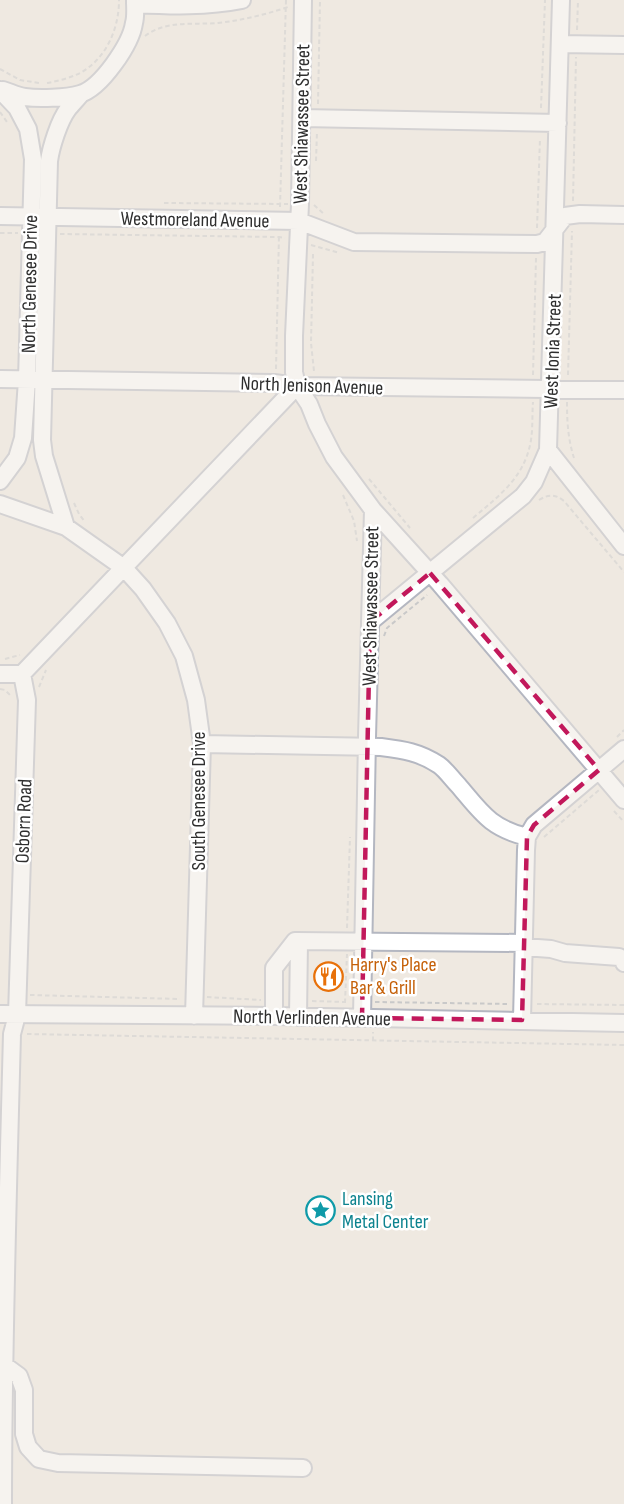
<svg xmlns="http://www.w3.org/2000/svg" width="624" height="1504" font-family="'Sofia Sans Condensed',sans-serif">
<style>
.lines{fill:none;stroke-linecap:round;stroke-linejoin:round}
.minor-casing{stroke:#b4b7c1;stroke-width:20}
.path{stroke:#c9c9c9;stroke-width:2;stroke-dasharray:4.5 3;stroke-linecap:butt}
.minor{stroke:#fff;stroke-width:16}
.marked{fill:none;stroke:#c2185b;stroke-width:4.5;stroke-dasharray:12 8;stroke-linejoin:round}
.labels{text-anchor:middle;stroke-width:5;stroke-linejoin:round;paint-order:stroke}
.street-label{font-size:20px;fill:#2e2e2e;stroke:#fff}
.food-label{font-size:20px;fill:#c56008;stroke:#fff;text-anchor:start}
.culture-label{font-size:20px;fill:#0d838f;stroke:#fff;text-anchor:start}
</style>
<rect width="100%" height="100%" fill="#efe9e1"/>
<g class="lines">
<defs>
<path id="minor" d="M 303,0 L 300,204 L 294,336 L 294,372 L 297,386 L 309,404 L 317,424 L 334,457 L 373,510 L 367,737 L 362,1018
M 135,4 C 171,6 207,7 242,0
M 560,44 L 624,45
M 0,90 L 17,108 L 28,129 L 33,159 L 27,380 L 23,438 L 17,458 L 0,481
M 3,90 C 10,92 17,96 25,97 C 39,99 66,98 80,94 C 101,88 131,44 134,23 C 136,16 135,8 135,0
M 302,118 L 558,123
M 0,216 L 299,221 L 354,242 L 537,244 L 545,242 L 565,216 L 580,214 L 624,215
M 0,379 L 274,383 L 297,386 L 624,390
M 548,450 L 624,546
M 0,504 L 66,527 L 124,568 L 143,589 L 167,623 L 184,656 L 196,700 L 202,744 L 194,1016
M 373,510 L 440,584 L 624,800
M 66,527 L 44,456 L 42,440 L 49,161 C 51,147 59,121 68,109 C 72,104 77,99 81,94
M 370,622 L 523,496 L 534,482 L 548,450 L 561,0
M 0,674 L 22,674
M 202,744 L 381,747 C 404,750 419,752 439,765 C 446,770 452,779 458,785 C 481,812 490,828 527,837
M 524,947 L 551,949 L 565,953 L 619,957 L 623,960 L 624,963
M 0,1014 L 274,1016 L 624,1023
M 274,1016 L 274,968 L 295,941 L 524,943
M 298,1017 L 299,941
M 522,1020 L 526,850 L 527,837 L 534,825 L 624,749
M 4,1365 L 19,1376 L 24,1390 L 24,1434 L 28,1447 L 39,1459 L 58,1463 L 303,1468
M 3,1504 C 3,1347 8,1191 12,1034 L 17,1015 L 27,700 L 22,674 L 297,386"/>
</defs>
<!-- minor casing -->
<use href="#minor" class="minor-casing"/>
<!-- path -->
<path class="path" d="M 577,30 L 578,0
M 145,36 C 166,20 193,25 218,23 C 243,20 264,15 288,7
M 0,69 L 20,80 L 39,83
M 47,83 C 58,81 70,78 80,73 C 106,59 119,29 119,0
M 318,104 L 320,0
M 541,108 L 545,0
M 0,112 L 7,122
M 316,161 L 317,131
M 573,201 L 576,57
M 164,203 L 288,204
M 314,205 L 325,215
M 280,207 L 286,0
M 537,228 L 540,138
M 0,233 L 18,233
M 60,234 L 279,237 L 285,238
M 311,245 L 340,253
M 313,254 L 311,343 L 314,371
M 276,369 L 279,234
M 533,375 L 536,258
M 568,375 L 572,231
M 567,402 C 567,422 568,439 574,458
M 369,479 L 410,528
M 343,495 L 354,521 L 357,541
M 539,500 C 549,494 555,494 564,501 L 624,572
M 74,503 L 79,514 L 85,522
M 473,518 C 500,495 525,477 531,440 C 533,427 532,414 533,402
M 384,636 L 387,628 L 427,595
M 5,659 L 20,655
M 39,687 L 46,670
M 0,689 L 5,690 L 12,697
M 617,737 L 624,730
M 614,811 L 624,822
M 544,837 L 599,790
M 347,928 L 350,837
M 30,995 L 180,999
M 207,997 L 261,1000
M 312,1001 L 345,1002
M 375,1002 L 510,1004
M 345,1003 L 347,954
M 537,1004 L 624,1005
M 27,1034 L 624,1045
M 373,1041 L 373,1032"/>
<!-- minor -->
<use href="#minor" class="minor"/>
</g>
<!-- marked area -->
<path d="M0 0H624V1504H0ZM 430,573 L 599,770 L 534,825 L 527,837 L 522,1020 L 362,1018 L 370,622 Z" fill="#efe9e1" fill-opacity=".55" fill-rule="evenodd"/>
<path class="marked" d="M 430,573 L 599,770 L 534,825 L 527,837 L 522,1020 L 362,1018 L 370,622 Z"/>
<!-- icons -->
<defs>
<symbol id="restaurant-ring" viewBox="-11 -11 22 22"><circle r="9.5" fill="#fff" stroke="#e8710a" stroke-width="1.5"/><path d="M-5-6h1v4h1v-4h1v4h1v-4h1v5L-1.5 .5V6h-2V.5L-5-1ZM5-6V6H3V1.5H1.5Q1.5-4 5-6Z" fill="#e8710a"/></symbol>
<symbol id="sight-ring" viewBox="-11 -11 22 22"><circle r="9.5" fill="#fff" stroke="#0f9aa8" stroke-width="1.5"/><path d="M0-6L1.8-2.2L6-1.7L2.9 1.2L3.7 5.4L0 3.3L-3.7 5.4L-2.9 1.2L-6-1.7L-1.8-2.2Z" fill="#0f9aa8"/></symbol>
</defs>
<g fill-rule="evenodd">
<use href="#restaurant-ring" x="312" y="960" width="33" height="33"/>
<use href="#sight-ring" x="304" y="1194" width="33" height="33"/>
</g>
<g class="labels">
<!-- street labels -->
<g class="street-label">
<text transform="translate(301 124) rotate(-89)" y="7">West Shiawassee Street</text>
<text transform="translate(195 219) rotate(1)" y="7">Westmoreland Avenue</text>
<text transform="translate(29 284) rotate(-89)" y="7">North Genesee Drive</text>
<text transform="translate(552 351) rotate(-88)" y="7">West Ionia Street</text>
<text transform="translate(312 385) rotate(2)" y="7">North Jenison Avenue</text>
<text transform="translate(370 606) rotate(-89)" y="7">West Shiawassee Street</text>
<text transform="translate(198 801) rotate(-90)" y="7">South Genesee Drive</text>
<text transform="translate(23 821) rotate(-88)" y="7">Osborn Road</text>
<text transform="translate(312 1017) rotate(1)" y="7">North Verlinden Avenue</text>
</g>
<!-- food labels -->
<g class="food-label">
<text x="350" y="971">Harry's Place<tspan x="350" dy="23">Bar &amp; Grill</tspan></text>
</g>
<!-- culture labels -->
<g class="culture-label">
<text x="342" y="1205">Lansing<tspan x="342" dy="23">Metal Center</tspan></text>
</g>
</g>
</svg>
